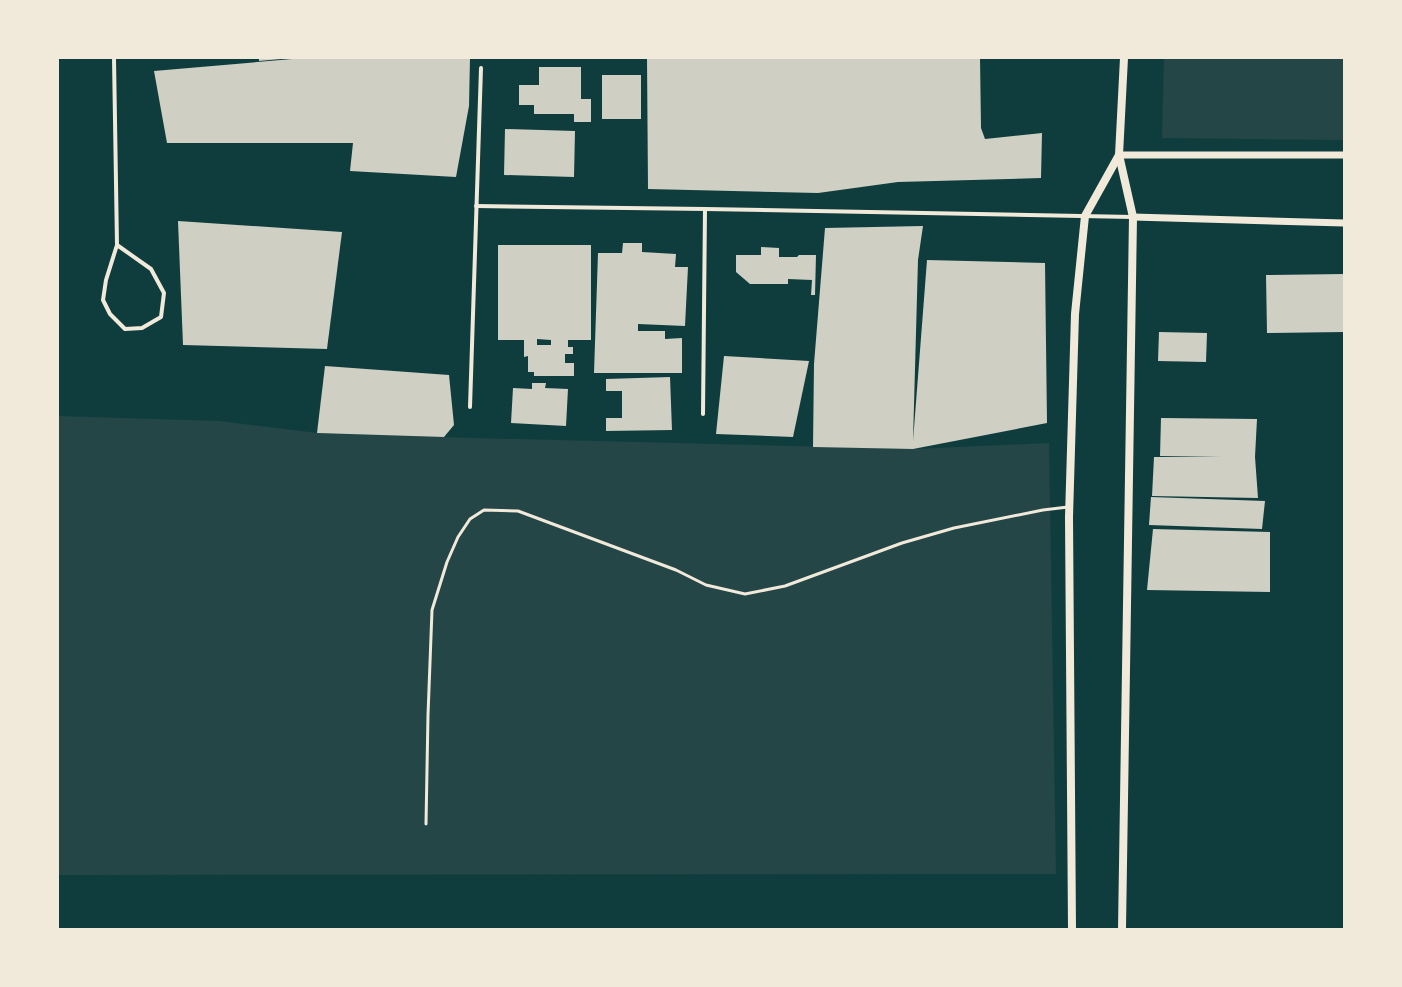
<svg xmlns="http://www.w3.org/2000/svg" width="1402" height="987" font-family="Merriweather,serif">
<rect width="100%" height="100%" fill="#0f3d3e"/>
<g fill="#244646">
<polygon points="1164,58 1344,58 1344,140 1162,138"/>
<polygon points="58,416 220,421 317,433 474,438 913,449 1049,443 1056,874 58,875"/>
</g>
<g fill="#cfcfc3" fill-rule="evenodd">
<polygon points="259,58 281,58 281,59 259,61"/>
<polygon points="304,58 470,58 469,106 456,177 350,171 353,143 167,143 154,71"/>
<polygon points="647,58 980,58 981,128 985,139 1042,133 1041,178 898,182 818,193 648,189"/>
<polygon points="539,67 581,67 581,99 591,99 591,122 574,122 574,114 534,114 534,105 519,105 519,85 539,85"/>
<rect x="602" y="75" width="39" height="44"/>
<polygon points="505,129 575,131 574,177 504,175"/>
<polygon points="178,221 342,232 327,349 183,345"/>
<polygon points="923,226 918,260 913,441 927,260 1045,263 1047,423 913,449 813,447 814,364 825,228"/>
<polygon points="623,243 642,243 642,252 676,254 675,267 688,267 685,326 638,324 638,331 665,331 665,339 682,338 682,373 594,373 598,253 622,253"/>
<path d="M498 245H591V340H568V347H573V354H565V363H574V376H534V372H528V356L524 357V340H498ZM537 339 551 340V345H537Z"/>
<polygon points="761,247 779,248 779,257 797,257 799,255 816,255 815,295 811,295 812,280 788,279 788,284 750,284 736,272 736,255 761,255"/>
<polygon points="1344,274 1344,332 1267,333 1266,275"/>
<polygon points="1159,332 1207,333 1206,362 1158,361"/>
<polygon points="724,356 809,361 793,437 716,434"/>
<polygon points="325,366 449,375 454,425 444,437 317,433"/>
<polygon points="670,377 672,430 606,431 606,418 622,418 622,391 606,391 606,379"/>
<polygon points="532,383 546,383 545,388 568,389 566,426 511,423 513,388 532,389"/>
<polygon points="1161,418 1257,419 1255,457 1258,498 1152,496 1154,457 1221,457 1160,456"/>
<polygon points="1151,497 1265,501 1262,529 1149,525"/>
<polygon points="1153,529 1270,532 1270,592 1147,590"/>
</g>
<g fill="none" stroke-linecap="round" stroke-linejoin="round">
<polyline stroke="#f1e9da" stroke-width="3" points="426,824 428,715 432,610 447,562 458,537 470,519 484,510 518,511 676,570 706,585 745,594 785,586 902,543 954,528 1043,510 1068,507"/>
<g stroke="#f1e9da" stroke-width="4">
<polyline points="114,58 117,245 106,280 103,300 110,314 125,329 142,328 161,317 164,293 151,269 117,245"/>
<polyline points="476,206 705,209 1133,217"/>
<polyline points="470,407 481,68"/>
<polyline points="703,414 705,209"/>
</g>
<g stroke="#f1e9da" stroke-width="7">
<polyline points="1119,155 1344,155"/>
<polyline points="1133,217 1344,223"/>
</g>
<g stroke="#f1e9da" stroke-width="8">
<polyline points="1072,929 1069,517 1075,314 1085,216 1119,155"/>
<polyline points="1122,929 1133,217 1119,155 1124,58"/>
</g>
</g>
<rect width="1402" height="987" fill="none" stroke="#f1e9da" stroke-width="118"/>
</svg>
